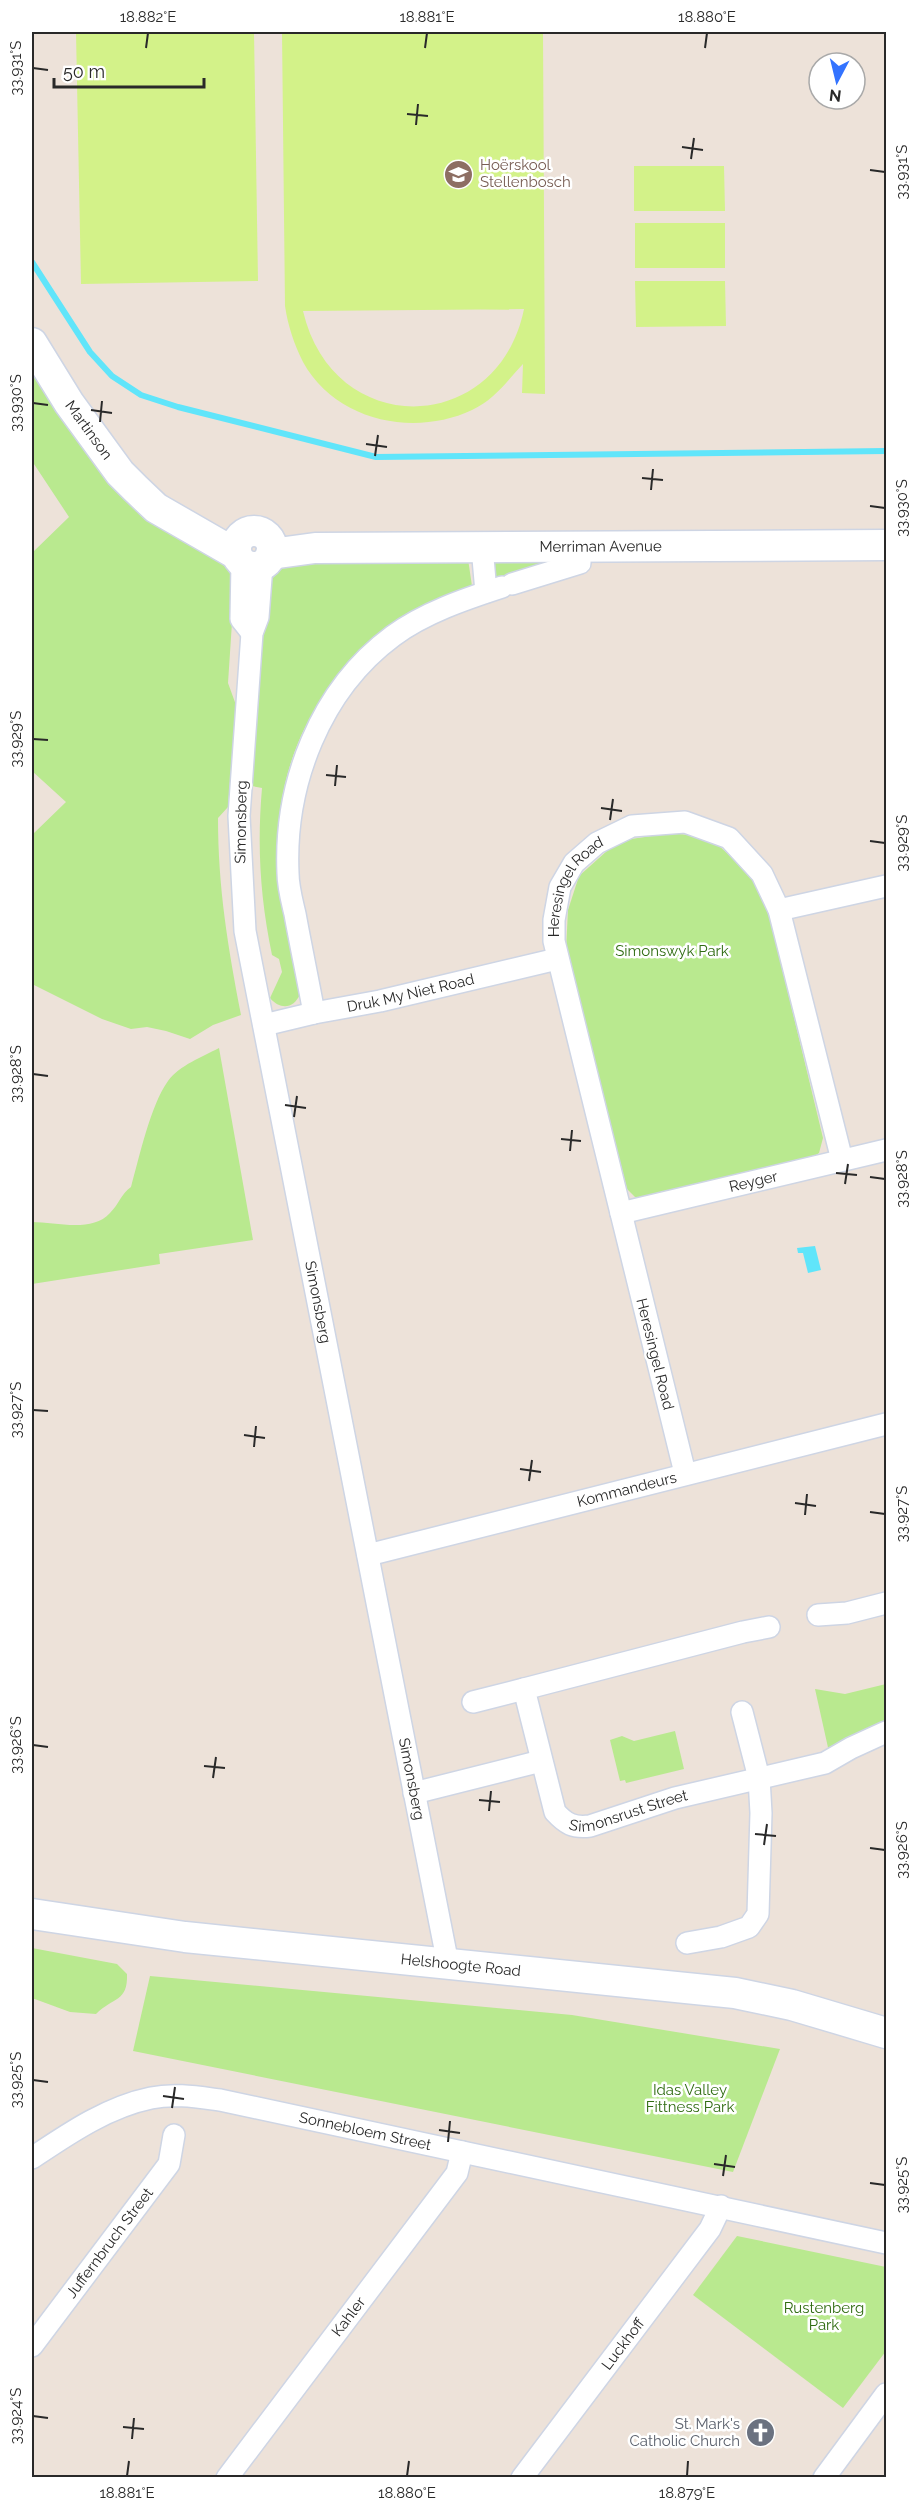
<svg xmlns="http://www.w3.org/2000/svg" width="918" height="2509" font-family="Raleway,sans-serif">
<rect width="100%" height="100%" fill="#ede2d9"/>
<g fill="#b9e98f">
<path d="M32 371 107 482 126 501 153 521 204 549 233 569 235 577 228 683 236 705 228 807 218 818C218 888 228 947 241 1015L213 1025 190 1039 166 1031 147 1027 131 1029 102 1019 32 984V835L66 802 32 771V553L69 517 32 461Z"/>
<polygon points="490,558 555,561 492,581"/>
<path d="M468 559 472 586 328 690C285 747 270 825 280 895 285 928 298 961 300 994 294 1009 280 1010 270 998L282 972 279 959 272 955C260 897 257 846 262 788L252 786 266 587C269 575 273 567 286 562Z"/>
<polygon points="671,833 696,836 717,844 749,873 769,914 823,1138 819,1153 809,1160 647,1198 635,1197 627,1189 566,950 568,910 579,876 618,841"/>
<path d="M219 1048 253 1240 159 1254 160 1264 32 1284V1222C56 1222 92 1233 110 1213 119 1204 121 1194 131 1187 139 1158 151 1104 168 1081 180 1065 202 1057 219 1048Z"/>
<polygon points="886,1684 886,1724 829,1752 815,1689 845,1694"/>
<polygon points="675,1731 684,1769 626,1783 625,1780 620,1781 610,1740 622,1736 634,1741"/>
<path d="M32 1948 117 1964 127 1974C128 2002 113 1997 96 2014L70 2012 32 1998Z"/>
<polygon points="150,1976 572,2015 780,2049 733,2172 133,2051"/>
<polygon points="737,2236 886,2267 886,2351 843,2408 693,2295"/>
</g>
<g fill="#d3f289" fill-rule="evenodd">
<polygon points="76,32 254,32 258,281 81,284"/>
<path d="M282 32H543L545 394 522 393 523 364C507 381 494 400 472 410 415 437 336 422 303 362 294 344 288 326 285 306ZM524 309C498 437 333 440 303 311Z"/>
<polygon points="634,166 724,166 725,211 634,211"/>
<rect x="635" y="223" width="90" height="45"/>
<polygon points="725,281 726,326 636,327 635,281"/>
</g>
<polygon fill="#60e5fa" points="815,1246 821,1270 808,1273 803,1253 798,1253 797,1248"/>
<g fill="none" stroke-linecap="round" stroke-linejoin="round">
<polyline stroke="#60e5fa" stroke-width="6" points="32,262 90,352 112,376 141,395 178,407 376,457 886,451"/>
<defs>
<g id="street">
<polyline points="482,547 486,592"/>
<polyline points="242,563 241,619 252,633"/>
<path id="s1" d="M262 565 258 617 252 633 239 816 245 931 448 1964"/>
<polyline points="512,584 580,563 580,546"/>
<polyline points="779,910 886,886"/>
<path d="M314 1013C308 980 301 947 295 914 292 901 288 887 288 873 284 784 320 690 393 636 424 613 465 599 502 587"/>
<path id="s2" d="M264 1025 314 1013 380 1001 557 959"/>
<path id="s3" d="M621 1213 886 1150"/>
<path id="s4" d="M685 1473 554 941V920L560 887 574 863 597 843 632 826 685 822 729 838 762 874 779 910 842 1160"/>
<path id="s5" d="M368 1555 886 1424"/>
<polyline points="818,1615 847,1613 886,1603"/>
<path id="s6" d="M769 1627 743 1632 524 1689 555 1812C566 1824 573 1828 590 1826L675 1798 825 1763 851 1748 886 1732"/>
<polyline points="473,1702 524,1689"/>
<polyline points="414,1793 541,1761"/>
<polyline points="687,1943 721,1937 749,1927 758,1914 761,1813 759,1778 742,1712"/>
<path id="s7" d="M32 2158C68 2134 107 2107 151 2098 174 2093 197 2097 220 2100L886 2243"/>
<path id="s8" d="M32 2346 169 2164 174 2135"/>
<path id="s9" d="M227 2478 457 2173 462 2152"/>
<path id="s10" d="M522 2478 710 2229 721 2206"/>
<polyline points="824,2478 886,2394"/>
</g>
<g id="secondary">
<path id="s11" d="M32 343 69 403 120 473 135 488 156 508 236 554"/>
<circle cx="254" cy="549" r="18"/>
<path id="s12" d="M271 554 315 548 886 545"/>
<path id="s13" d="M32 1914 185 1937 735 1993 792 2005 886 2033"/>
</g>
</defs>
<use href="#street" stroke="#ced5e4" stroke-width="24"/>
<use href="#secondary" stroke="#ced5e4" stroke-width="33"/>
<use href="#street" stroke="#fff" stroke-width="21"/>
<use href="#secondary" stroke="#fff" stroke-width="30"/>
</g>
<path fill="none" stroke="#292929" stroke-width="2" d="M146 48 148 33M425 48 427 33M705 48 707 33M33 68 48 70M407 114 428 116M416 125 418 104M682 147 703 150M691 159 694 138M870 170 885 172M33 403 48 405M91 410 112 413M100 422 102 401M366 444 387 447M375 456 378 435M642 478 663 480M651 490 653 469M870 506 885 508M33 739 48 740M326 775 346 777M335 786 337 765M601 808 622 811M610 820 613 799M870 841 885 843M33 1074 48 1076M285 1105 306 1108M294 1117 297 1096M561 1139 581 1141M570 1151 572 1130M836 1173 857 1175M870 1177 885 1179M845 1184 848 1164M33 1410 48 1411M244 1435 265 1438M254 1447 256 1426M520 1469 541 1472M529 1481 532 1460M795 1503 816 1506M870 1512 885 1514M805 1515 807 1494M33 1745 48 1747M204 1766 225 1768M213 1778 216 1757M479 1800 500 1802M489 1811 491 1791M755 1834 776 1836M764 1845 767 1824M870 1848 885 1850M33 2080 48 2082M163 2096 184 2099M172 2108 175 2087M439 2130 460 2133M448 2142 450 2121M714 2164 735 2167M723 2176 726 2155M870 2183 885 2185M33 2416 48 2418M123 2427 144 2429M132 2439 134 2418M127 2476 129 2461M407 2476 409 2461M687 2476 688 2461"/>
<defs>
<symbol id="school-disc" viewBox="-11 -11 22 22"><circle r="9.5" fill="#8d6e63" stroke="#fff"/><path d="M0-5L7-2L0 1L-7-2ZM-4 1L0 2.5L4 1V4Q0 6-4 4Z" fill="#fff"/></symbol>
<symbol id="church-disc" viewBox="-11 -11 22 22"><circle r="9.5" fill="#6b7280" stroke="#fff"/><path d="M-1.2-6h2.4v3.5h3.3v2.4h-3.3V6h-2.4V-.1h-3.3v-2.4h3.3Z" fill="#fff"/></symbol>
</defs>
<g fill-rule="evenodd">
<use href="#school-disc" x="442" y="158" width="33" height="33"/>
<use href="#church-disc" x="744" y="2416" width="33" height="33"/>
</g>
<g text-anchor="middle" stroke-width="5" stroke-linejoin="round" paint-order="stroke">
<g font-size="15" fill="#785e54" stroke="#fff" text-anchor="start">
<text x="480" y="170">Hoërskool<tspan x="480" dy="17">Stellenbosch</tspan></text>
</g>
<g font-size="15" fill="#292929" stroke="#fff">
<text dy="5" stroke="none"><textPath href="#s11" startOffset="104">Martinson</textPath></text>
<text dy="5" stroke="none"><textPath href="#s12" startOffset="330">Merriman Avenue</textPath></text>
<text transform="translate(241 822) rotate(-89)" y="5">Simonsberg</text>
<text dy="5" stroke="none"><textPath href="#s4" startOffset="609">Heresingel Road</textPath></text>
<text dy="5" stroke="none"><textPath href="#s2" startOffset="150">Druk My Niet Road</textPath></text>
<text dy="5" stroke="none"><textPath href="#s3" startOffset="136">Reyger</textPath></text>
<text dy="5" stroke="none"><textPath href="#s1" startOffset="746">Simonsberg</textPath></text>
<text transform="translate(655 1354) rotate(76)" y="5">Heresingel Road</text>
<text dy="5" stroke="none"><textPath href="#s5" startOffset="267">Kommandeurs</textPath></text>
<text dy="5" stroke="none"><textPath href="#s1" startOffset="1232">Simonsberg</textPath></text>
<text dy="5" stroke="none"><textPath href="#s6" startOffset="460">Simonsrust Street</textPath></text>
<text dy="5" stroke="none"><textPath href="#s13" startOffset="432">Helshoogte Road</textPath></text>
<text dy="5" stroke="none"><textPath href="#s7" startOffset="352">Sonnebloem Street</textPath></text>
<text dy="5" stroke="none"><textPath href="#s8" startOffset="129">Juffernbruch Street</textPath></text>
<text dy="5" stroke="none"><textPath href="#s9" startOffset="202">Kahler</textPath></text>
<text dy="5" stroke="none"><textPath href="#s10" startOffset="168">Luckhoff</textPath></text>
</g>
<g font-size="15" fill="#306c12" stroke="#fff">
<text x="672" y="956">Simonswyk Park</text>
<text x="690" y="2095">Idas Valley<tspan x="690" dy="17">Fittness Park</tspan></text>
<text x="824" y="2313">Rustenberg<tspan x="824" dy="17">Park</tspan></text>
</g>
<g font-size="15" fill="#5b616d" stroke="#fff" text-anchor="end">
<text x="740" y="2429">St. Mark's<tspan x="740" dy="17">Catholic Church</tspan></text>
</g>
</g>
<rect width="918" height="2509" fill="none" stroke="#ffffff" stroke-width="66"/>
<g transform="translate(837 81) rotate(187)"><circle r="28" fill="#ffffff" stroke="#a9a9a9" stroke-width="1.5"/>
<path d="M0-4.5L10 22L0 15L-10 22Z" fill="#3373ff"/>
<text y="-9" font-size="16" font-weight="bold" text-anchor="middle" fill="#292929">N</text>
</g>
<path d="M54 78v9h150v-9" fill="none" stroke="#292929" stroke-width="3"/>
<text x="63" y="78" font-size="18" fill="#292929" stroke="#ffffff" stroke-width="4.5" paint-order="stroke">50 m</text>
<rect x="33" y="33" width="852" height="2443" fill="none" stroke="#292929" stroke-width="2"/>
<g font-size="15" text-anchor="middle" fill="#292929">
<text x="148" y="22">18.882°E</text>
<text x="427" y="22">18.881°E</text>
<text x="707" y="22">18.880°E</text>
<text transform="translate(16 68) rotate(-90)" y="5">33.931°S</text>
<text transform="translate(902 172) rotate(-90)" y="5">33.931°S</text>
<text transform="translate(16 403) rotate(-90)" y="5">33.930°S</text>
<text transform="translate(902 508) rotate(-90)" y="5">33.930°S</text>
<text transform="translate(16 739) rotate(-90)" y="5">33.929°S</text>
<text transform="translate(902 843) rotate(-90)" y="5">33.929°S</text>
<text transform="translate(16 1074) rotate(-90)" y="5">33.928°S</text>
<text transform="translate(902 1179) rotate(-90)" y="5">33.928°S</text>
<text transform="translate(16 1410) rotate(-90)" y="5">33.927°S</text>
<text transform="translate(902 1514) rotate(-90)" y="5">33.927°S</text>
<text transform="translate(16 1745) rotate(-90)" y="5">33.926°S</text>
<text transform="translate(902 1850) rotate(-90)" y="5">33.926°S</text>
<text transform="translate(16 2080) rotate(-90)" y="5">33.925°S</text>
<text transform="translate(902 2185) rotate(-90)" y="5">33.925°S</text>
<text transform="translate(16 2416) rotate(-90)" y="5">33.924°S</text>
<text x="127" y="2498">18.881°E</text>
<text x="407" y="2498">18.880°E</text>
<text x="687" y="2498">18.879°E</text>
</g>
</svg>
